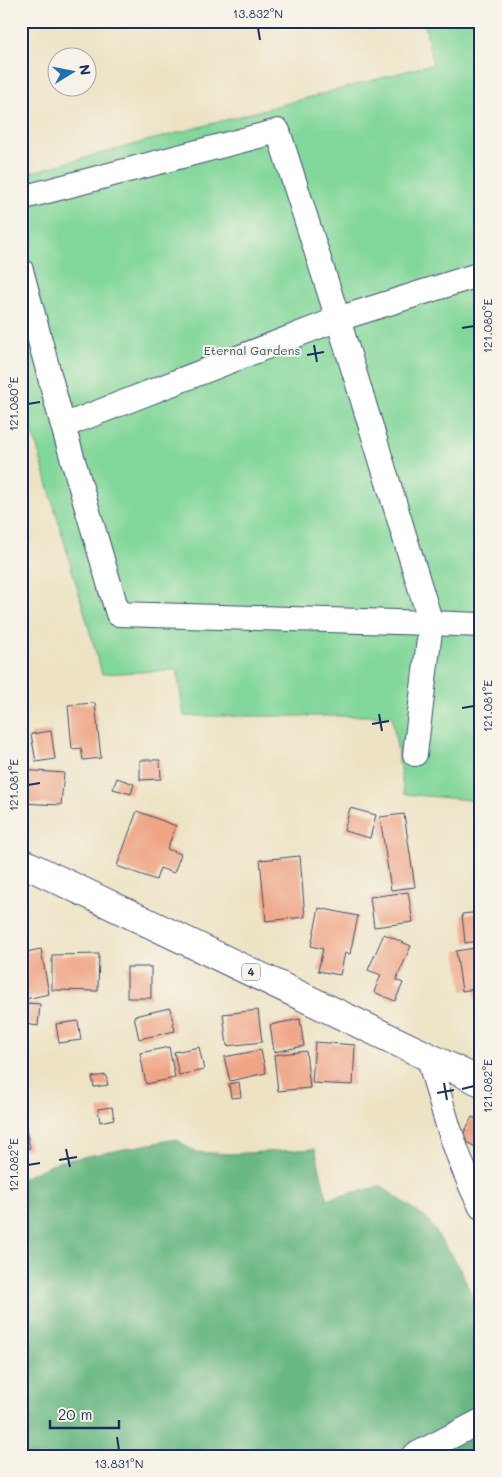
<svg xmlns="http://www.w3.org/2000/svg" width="502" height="1477" font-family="Mali,sans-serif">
<rect width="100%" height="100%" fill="#f7f3e8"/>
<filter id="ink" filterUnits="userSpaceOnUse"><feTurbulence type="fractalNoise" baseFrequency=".02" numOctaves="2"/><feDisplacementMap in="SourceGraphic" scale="10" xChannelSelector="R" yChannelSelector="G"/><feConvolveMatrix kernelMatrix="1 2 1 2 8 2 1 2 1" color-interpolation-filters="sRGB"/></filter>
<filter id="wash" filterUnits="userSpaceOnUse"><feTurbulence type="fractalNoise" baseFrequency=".0096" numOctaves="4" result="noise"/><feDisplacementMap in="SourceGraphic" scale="20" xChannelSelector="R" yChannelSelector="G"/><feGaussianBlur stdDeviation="1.12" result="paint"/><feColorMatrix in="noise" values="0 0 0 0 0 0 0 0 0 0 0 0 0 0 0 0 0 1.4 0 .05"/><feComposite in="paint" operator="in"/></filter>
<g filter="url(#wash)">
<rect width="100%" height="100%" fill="#ede3c4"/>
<polygon fill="#82d79a" stroke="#4e837c" points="424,21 481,21 481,801 404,794 392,716 184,716 177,670 102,674 21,391 21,175 433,64"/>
<polygon fill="#69b882" stroke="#427470" points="176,1139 195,1152 229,1154 315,1149 327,1199 381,1186 427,1219 460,1268 481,1318 481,1456 21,1456 21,1179 57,1162"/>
<g id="blocks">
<g fill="#efa484">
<polygon points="23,519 28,540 21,541 21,520"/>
<polygon points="95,703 101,758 83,760 81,748 72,749 68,705"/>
<polygon points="51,731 55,759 36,762 31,734"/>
<polygon points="140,760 160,760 161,779 140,780"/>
<polygon points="21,770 64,773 61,805 21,803"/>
<polygon points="117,778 134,784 131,794 113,789"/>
<polygon points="350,808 376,815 370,838 344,831"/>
<polygon points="137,811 176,826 167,849 181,854 174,873 160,868 156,880 117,866"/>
<polygon points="404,814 415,887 391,890 380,817"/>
<polygon points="300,856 305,917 266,921 260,860"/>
<polygon points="408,892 413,922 374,927 370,897"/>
<polygon points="319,908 358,916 350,954 345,953 340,975 318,971 323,949 311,946"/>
<polygon points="481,912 481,941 465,943 462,914"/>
<polygon points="384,934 411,946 396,980 403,983 395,1001 374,992 381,975 368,970"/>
<polygon points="481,947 481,1007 477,1008 474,989 462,991 456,951"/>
<polygon points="41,949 49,994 21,1000 21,953"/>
<polygon points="99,954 98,991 52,990 52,955"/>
<rect x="127" y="967" width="24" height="31"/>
<polygon points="27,1003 40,1004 38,1026 25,1024"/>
<polygon points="170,1008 175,1031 139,1039 134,1016"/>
<polygon points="258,1010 262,1042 227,1046 223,1014"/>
<polygon points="300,1019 304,1046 274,1052 270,1025"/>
<polygon points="78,1021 81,1040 59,1043 56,1024"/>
<polygon points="315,1042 355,1045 353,1085 312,1083"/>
<polygon points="169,1047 175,1078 146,1084 140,1053"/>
<polygon points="199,1047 204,1070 179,1075 174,1052"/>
<polygon points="261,1050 266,1073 230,1081 224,1057"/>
<polygon points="306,1051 310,1088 278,1091 274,1055"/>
<rect x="21" y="1064" width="2" height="17"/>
<polygon points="106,1075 108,1085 94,1087 92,1077"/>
<polygon points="239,1082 241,1097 231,1098 229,1084"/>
<polygon points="112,1107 114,1119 100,1122 98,1109"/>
<polygon points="21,1109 30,1148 21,1150"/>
<polygon points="472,1117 481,1121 481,1150 461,1139"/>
</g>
</g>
</g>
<g filter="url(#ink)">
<use href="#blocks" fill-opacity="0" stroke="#3a4a6d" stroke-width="1"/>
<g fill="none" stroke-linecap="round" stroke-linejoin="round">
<defs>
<g id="minor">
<polyline points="21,198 278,131 338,319 63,426"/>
<polyline points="21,270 63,426 118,614 431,623 415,754"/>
<polyline points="481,274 338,319 431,623 481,625"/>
<path d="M429 1058C443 1111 456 1158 481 1207"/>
<polyline points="413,1456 481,1421"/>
</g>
<polyline id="highway" points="21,862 481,1082"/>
</defs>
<use href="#minor" stroke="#3a4a6d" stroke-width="26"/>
<use href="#highway" stroke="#3a4a6d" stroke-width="30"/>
<use href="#minor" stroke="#fff" stroke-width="24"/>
<use href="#highway" stroke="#fff" stroke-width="28"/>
</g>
</g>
<path fill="none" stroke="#1b2f5e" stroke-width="2" d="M258 28 260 40M462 328 474 326M314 345 317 362M307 355 324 352M28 404 40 402M462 708 474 706M379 714 382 731M372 724 389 721M28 785 40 783M444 1083 447 1100M462 1089 474 1086M437 1093 454 1090M66 1149 70 1167M59 1160 77 1157M28 1165 40 1163M117 1437 119 1450"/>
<g text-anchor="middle" stroke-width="4" stroke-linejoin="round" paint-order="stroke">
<rect fill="#f7f3e8" stroke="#5d6a87" stroke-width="1" x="242" y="963.5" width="18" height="17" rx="4"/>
<g font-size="11" font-weight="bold" fill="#1b2f5e">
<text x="251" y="976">4</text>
</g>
<g font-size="12" fill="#35596d" stroke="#f7f3e8">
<text x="252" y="355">Eternal Gardens</text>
</g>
</g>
<rect width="502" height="1477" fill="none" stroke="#f7f3e8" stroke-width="55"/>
<g transform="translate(72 72) rotate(80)"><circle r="24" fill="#f7f3e8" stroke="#9fa5b1"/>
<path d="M0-4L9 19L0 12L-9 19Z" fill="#1f6fb2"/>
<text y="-8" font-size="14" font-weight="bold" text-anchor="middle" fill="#1b2f5e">N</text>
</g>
<path d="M50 1420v8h69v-8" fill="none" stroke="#1b2f5e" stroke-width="2.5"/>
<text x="58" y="1420" font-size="15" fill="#1b2f5e" stroke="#f7f3e8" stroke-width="4" paint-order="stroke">20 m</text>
<rect x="28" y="28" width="446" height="1422" fill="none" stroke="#1b2f5e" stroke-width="2"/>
<g font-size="12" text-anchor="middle" fill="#1b2f5e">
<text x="258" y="18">13.832°N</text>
<text transform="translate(488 326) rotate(-90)" y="4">121.080°E</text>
<text transform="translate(14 404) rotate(-90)" y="4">121.080°E</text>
<text transform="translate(488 706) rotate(-90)" y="4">121.081°E</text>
<text transform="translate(14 785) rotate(-90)" y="4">121.081°E</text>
<text transform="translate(488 1086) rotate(-90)" y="4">121.082°E</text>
<text transform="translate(14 1165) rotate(-90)" y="4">121.082°E</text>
<text x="119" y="1468">13.831°N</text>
</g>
</svg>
